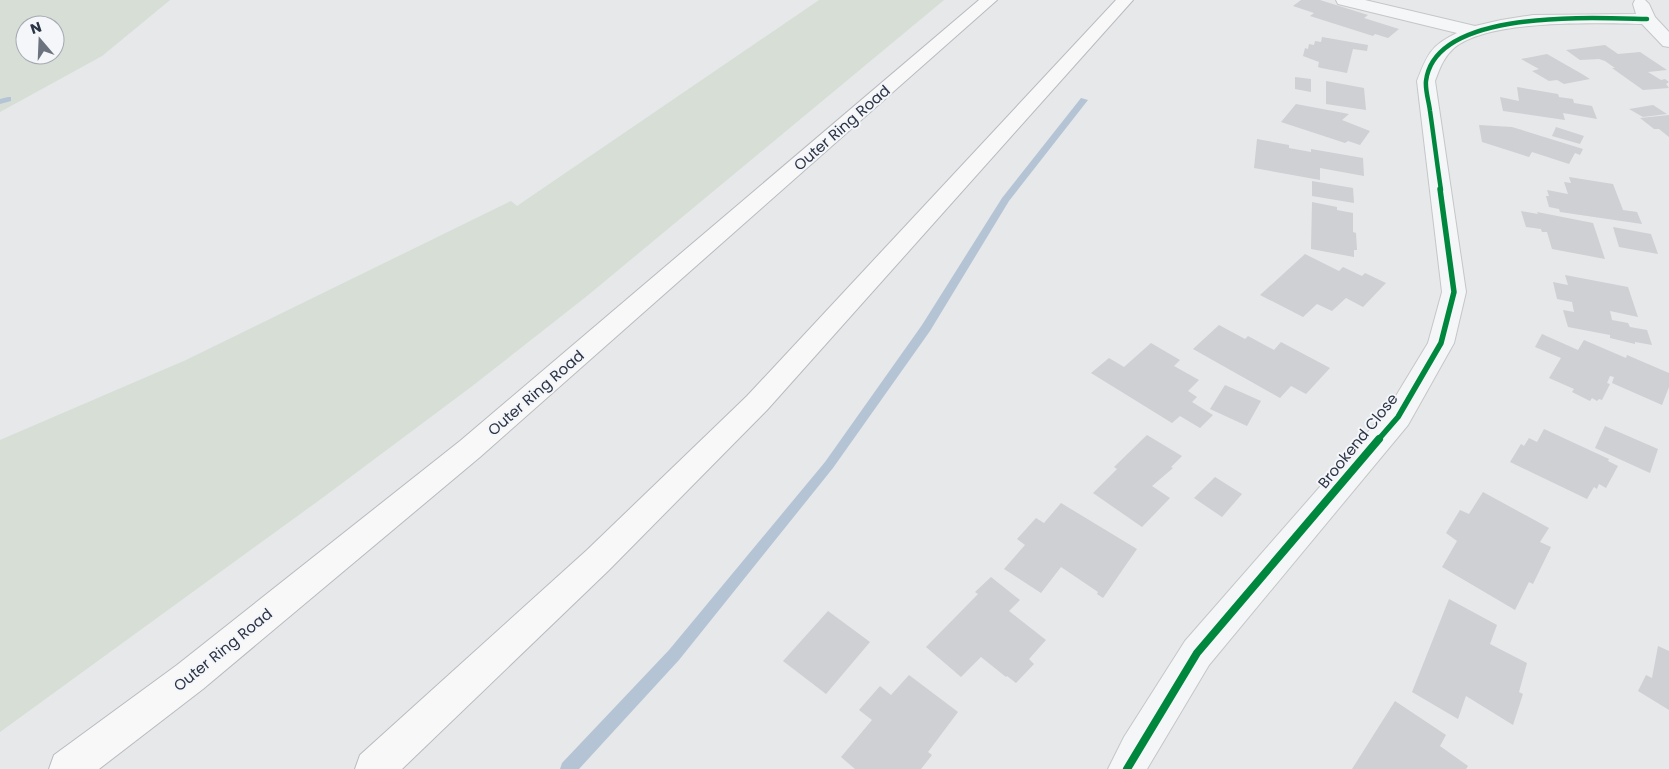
<svg xmlns="http://www.w3.org/2000/svg" width="1669" height="769" font-family="Poppins,sans-serif">
<rect width="100%" height="100%" fill="#e6e8ea"/>
<g fill="#d6ded6" fill-rule="evenodd">
<path d="M0 0H170L102 56 0 112ZM25 25H55V55H25Z"/>
<polygon points="819,0 944,0 587,296 471,387 325,496 0,732 0,440 186,360 511,201 517,206"/>
</g>
<g fill="none" stroke-linecap="round" stroke-linejoin="round">
<g fill="#b4c4d5" fill-rule="evenodd">
<polygon points="8,97 11,97 11,101 0,104 0,99"/>
<polygon points="1081,98 1088,100 1009,201 930,331 833,468 679,660 579,769 560,769 562,763 669,650 825,462 922,325 1002,198"/>
</g>
</g>
<g fill="#ced0d3">
<polygon points="1301,0 1320,0 1368,15 1364,18 1399,29 1388,38 1375,34 1373,36 1310,16 1314,13 1293,6"/>
<polygon points="1322,37 1368,45 1367,51 1353,49 1347,73 1321,68 1318,67 1319,62 1303,56 1305,48 1308,49 1309,44 1314,45 1315,41 1321,42"/>
<polygon points="1605,45 1618,54 1640,52 1667,70 1648,72 1661,80 1665,79 1669,82 1666,84 1669,88 1643,90 1612,68 1615,68 1605,61 1599,59 1580,60 1566,50"/>
<polygon points="1547,54 1582,74 1590,79 1564,84 1557,80 1549,81 1532,71 1539,69 1521,59"/>
<polygon points="1295,77 1311,79 1311,92 1295,89"/>
<polygon points="1326,81 1364,88 1366,110 1326,104"/>
<polygon points="1517,87 1558,94 1559,97 1573,99 1574,103 1592,106 1597,119 1563,113 1565,120 1503,111 1500,97 1519,101"/>
<polygon points="1296,104 1349,114 1342,120 1370,131 1360,145 1348,141 1345,143 1281,122"/>
<polygon points="1653,105 1667,114 1643,117 1629,109"/>
<polygon points="1669,115 1669,137 1659,129 1654,129 1640,118"/>
<polygon points="1479,125 1512,127 1583,149 1580,155 1575,153 1569,164 1532,152 1529,157 1482,142"/>
<polygon points="1556,127 1584,136 1580,144 1552,136"/>
<polygon points="1257,139 1289,145 1289,148 1311,152 1311,149 1363,158 1364,176 1320,168 1320,180 1254,168"/>
<polygon points="1569,177 1613,184 1623,210 1637,212 1642,224 1560,212 1559,209 1549,207 1546,196 1549,196 1547,190 1568,194 1564,182 1571,183"/>
<polygon points="1312,181 1353,188 1354,203 1312,196"/>
<polygon points="1312,202 1337,207 1337,210 1353,213 1353,232 1356,233 1357,250 1354,250 1354,257 1311,249"/>
<polygon points="1521,211 1538,214 1537,212 1593,223 1605,259 1552,249 1547,232 1542,232 1541,229 1526,227"/>
<polygon points="1613,227 1651,234 1658,254 1619,247"/>
<polygon points="1305,254 1339,271 1343,267 1362,276 1365,273 1386,283 1363,307 1346,298 1332,311 1317,304 1303,317 1260,295"/>
<polygon points="1565,275 1628,287 1638,317 1610,311 1612,320 1628,323 1630,327 1647,330 1652,345 1635,342 1635,344 1610,338 1610,335 1568,327 1563,310 1574,312 1572,302 1557,299 1553,282 1568,285"/>
<polygon points="1219,325 1245,339 1248,336 1274,350 1281,342 1330,368 1306,394 1291,386 1280,398 1193,349"/>
<polygon points="1542,334 1578,350 1584,340 1626,358 1627,355 1669,373 1669,387 1662,405 1612,383 1614,377 1610,376 1607,383 1610,384 1602,400 1599,399 1597,401 1592,398 1590,401 1572,392 1574,389 1549,378 1561,358 1535,347"/>
<polygon points="1151,343 1180,360 1174,366 1199,380 1188,391 1197,397 1192,402 1213,415 1200,428 1180,416 1172,423 1091,373 1109,358 1124,367"/>
<polygon points="1225,385 1261,401 1247,426 1210,409"/>
<polygon points="1605,426 1658,449 1650,473 1595,448"/>
<polygon points="1544,429 1609,459 1608,461 1618,466 1606,488 1599,484 1597,489 1594,487 1587,499 1510,462 1521,444 1524,446 1529,438 1537,442"/>
<polygon points="1147,435 1182,456 1171,467 1173,468 1152,486 1170,498 1142,527 1093,493 1117,469 1114,467"/>
<polygon points="1215,477 1242,494 1222,517 1194,498"/>
<polygon points="1483,492 1549,528 1540,542 1551,547 1533,584 1529,582 1515,610 1442,567 1457,541 1446,533 1460,510 1469,514"/>
<polygon points="1061,503 1137,549 1103,598 1097,594 1098,592 1061,567 1041,593 1004,569 1025,545 1017,539 1036,518 1044,523"/>
<polygon points="991,577 1020,600 1009,611 1046,640 1029,659 1034,664 1016,683 1007,676 1006,677 981,657 961,677 926,647 978,594 975,592"/>
<polygon points="1449,599 1497,625 1490,644 1527,663 1519,692 1523,694 1513,725 1466,696 1458,719 1412,692"/>
<polygon points="828,611 870,642 826,694 783,661"/>
<polygon points="1658,646 1669,651 1669,710 1638,691 1646,675 1652,678"/>
<polygon points="909,675 958,712 928,752 932,755 921,769 855,769 841,757 872,720 859,710 880,686 891,695"/>
<polygon points="1395,701 1446,735 1440,746 1468,766 1466,769 1352,769"/>
</g>
<g fill="none" stroke-linecap="round" stroke-linejoin="round">
<defs>
<path id="street" d="M1336 0H1365L1475 26 1501 20 1533 15 1636 14 1633 4 1635 0H1645L1649 4 1655 17 1669 32V47L1663 46 1642 24C1597 23 1489 19 1454 48 1443 58 1440 68 1435 81L1466 292 1454 343 1408 425 1209 665 1147 769H1108L1124 737 1185 641 1388 409 1428 343 1442 292 1417 81C1427 55 1431 45 1457 33L1338 4Z"/>
<g id="highway">
<polygon points="979,0 997,0 480,457 203,689 99,769 49,769 54,755 177,665 460,441"/>
<polygon points="1116,0 1133,0 767,410 609,570 402,769 355,769 360,755 587,550 747,396"/>
</g>
</defs>
<use href="#street" stroke="#c4c6c8" stroke-width="2"/>
<use href="#highway" stroke="#b8bbbf" stroke-width="2"/>
<use href="#street" fill="#f5f6f7" fill-rule="evenodd"/>
<use href="#highway" fill="#f8f8f8" fill-rule="evenodd"/>
<defs>
<path id="cycleway-far2" d="M1441 190C1437 164 1434 138 1430 111 1429 102 1425 90 1426 81 1435 8 1594 18 1647 19"/>
<polyline id="cycleway-far1" points="1378,440 1398,417 1441,343 1454,292 1440,189"/>
<polyline id="cycleway" points="1127,769 1197,653 1379,439"/>
</defs>
<use href="#cycleway-far2" stroke="#f4f6f9" stroke-width="6"/>
<use href="#cycleway-far1" stroke="#f4f6f9" stroke-width="9"/>
<use href="#cycleway" stroke="#f4f6f9" stroke-width="11"/>
<use href="#cycleway-far2" stroke="#00873e" stroke-width="4.5"/>
<use href="#cycleway-far1" stroke="#00873e" stroke-width="5.5"/>
<use href="#cycleway" stroke="#00873e" stroke-width="8"/>
</g>
<g text-anchor="middle" stroke-width="4" stroke-linejoin="round" paint-order="stroke">
<g font-size="15" fill="#2b3445" stroke="#f4f6f9">
<text transform="translate(842 128) rotate(-41)" y="5">Outer Ring Road</text>
<text transform="translate(536 393) rotate(-41)" y="5">Outer Ring Road</text>
<text transform="translate(1358 441) rotate(-51)" y="5">Brookend Close</text>
<text transform="translate(223 650) rotate(-39)" y="5">Outer Ring Road</text>
</g>
</g>
<g transform="translate(40 40) rotate(341)"><circle r="24" fill="#f4f6f9" stroke="#a4a8b1"/>
<path d="M0-4L9 19L0 12L-9 19Z" fill="#6c737f"/>
<text y="-8" font-size="14" font-weight="bold" text-anchor="middle" fill="#2b3445">N</text>
</g>
</svg>
